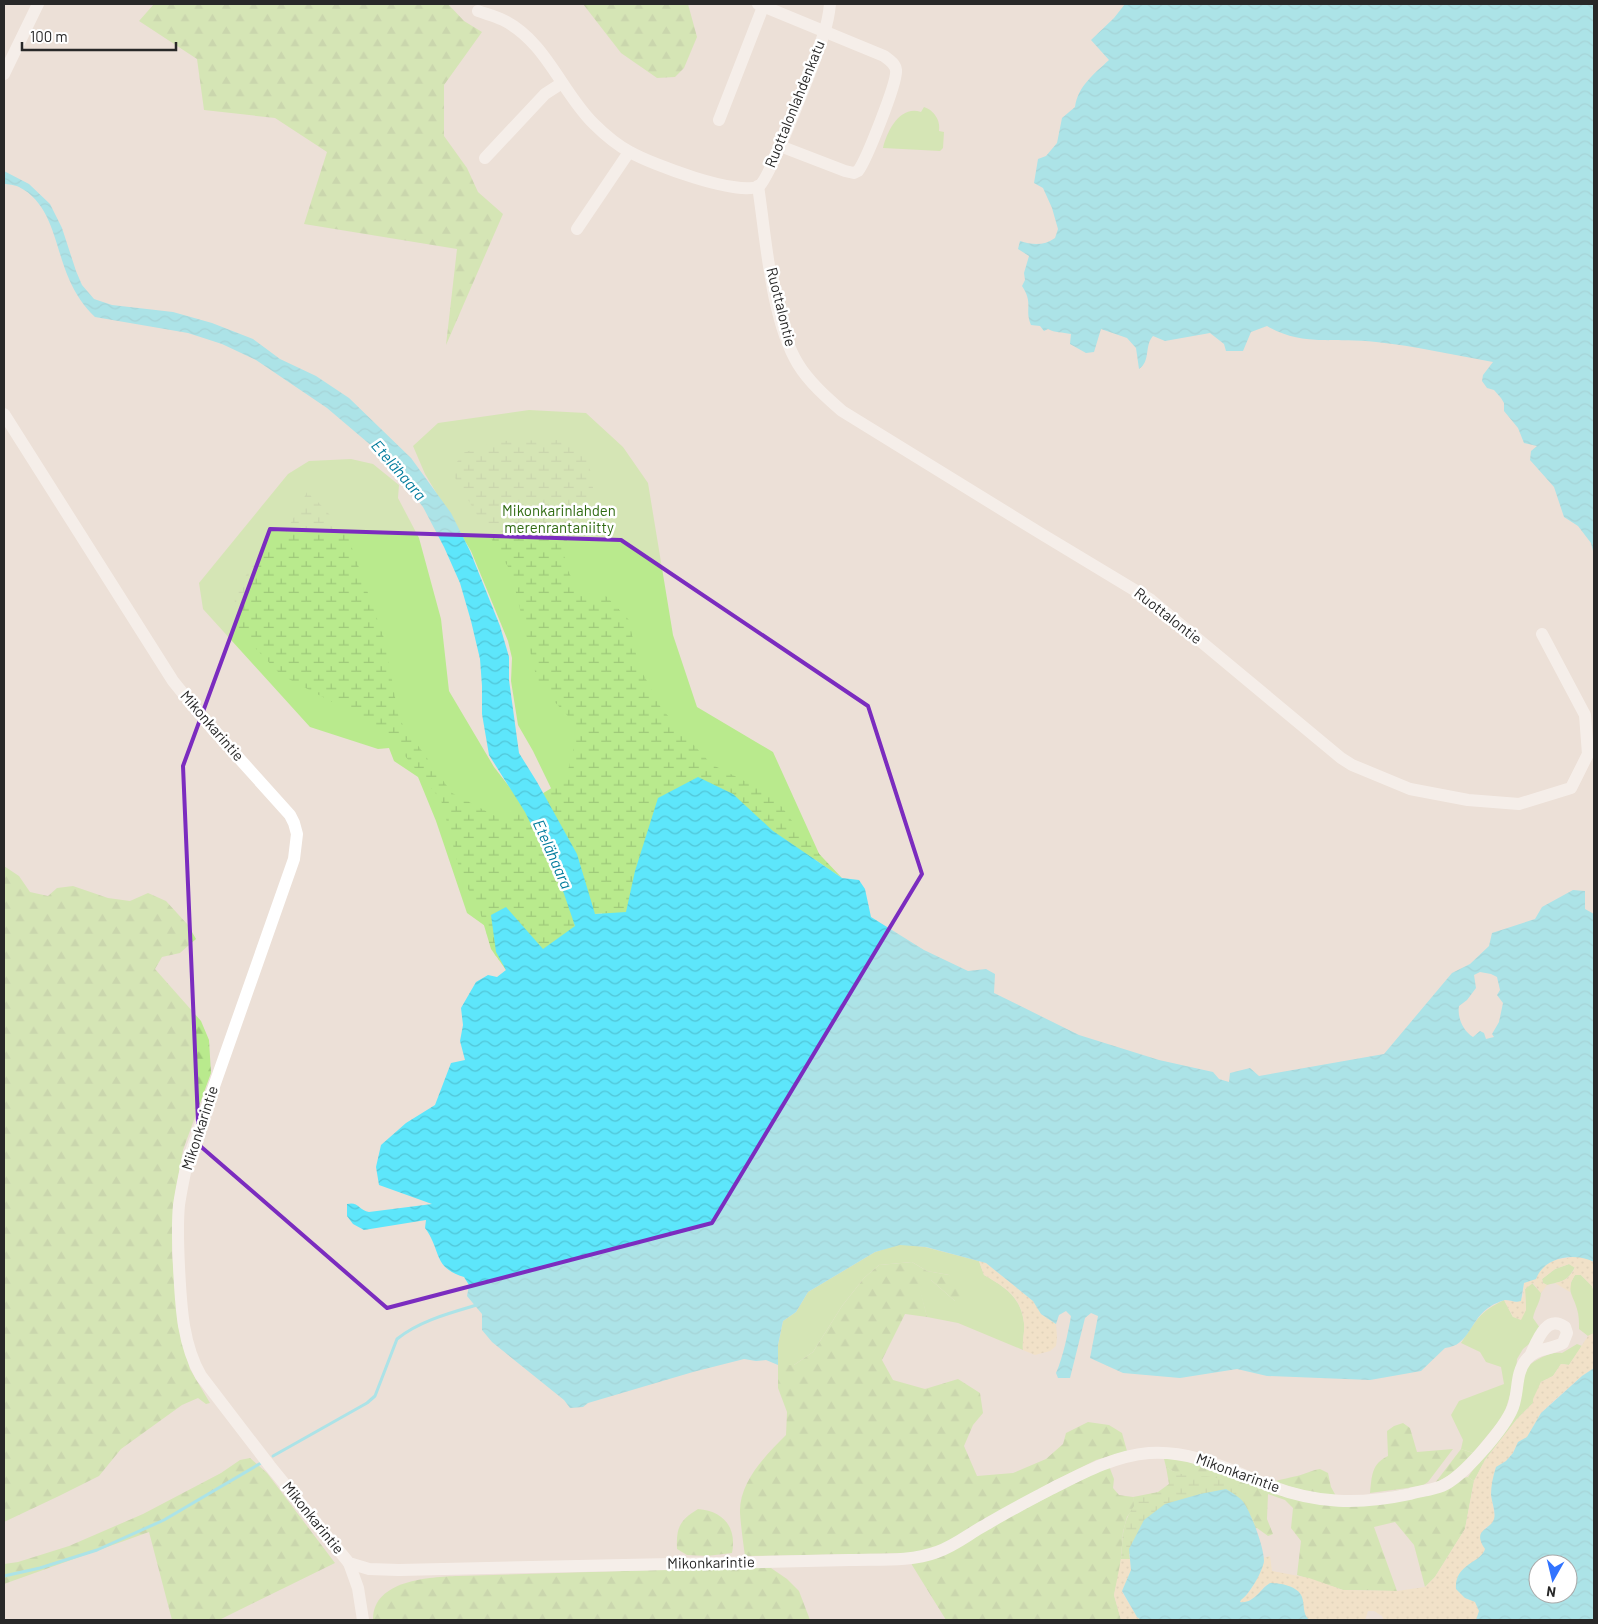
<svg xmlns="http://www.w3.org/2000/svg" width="1598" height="1624" font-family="Barlow,sans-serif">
<defs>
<pattern id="forest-firs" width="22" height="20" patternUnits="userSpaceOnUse" patternTransform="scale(1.25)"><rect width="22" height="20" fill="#b9ea8d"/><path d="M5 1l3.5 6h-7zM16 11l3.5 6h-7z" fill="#9fc97a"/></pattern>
<pattern id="wetland-marsh" width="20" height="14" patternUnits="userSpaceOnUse" patternTransform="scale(1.25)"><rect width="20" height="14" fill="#b9ea8d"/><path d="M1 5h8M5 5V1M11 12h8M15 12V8" fill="none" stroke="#9fc97a"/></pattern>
<pattern id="sand-dots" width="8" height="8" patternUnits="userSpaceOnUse" patternTransform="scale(1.25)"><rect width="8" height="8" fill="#f6e3b5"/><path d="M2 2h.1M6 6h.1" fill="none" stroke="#d3c39c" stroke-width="1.8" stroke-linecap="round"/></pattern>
<pattern id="water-waves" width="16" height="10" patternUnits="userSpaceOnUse" patternTransform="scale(1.25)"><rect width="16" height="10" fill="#5de6fb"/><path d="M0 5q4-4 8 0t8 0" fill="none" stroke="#51c5d7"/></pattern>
</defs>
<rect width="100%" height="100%" fill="#ece0d7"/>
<g fill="#b9ea8d">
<path d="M924 107C934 110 941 121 939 131L944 132 943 148 940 151 883 148C887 131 900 105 921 112Z"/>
<polygon points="529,410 586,413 623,447 648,483 673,635 697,707 773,752 821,858 664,885 607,928 579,846 533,751 518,725 511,681 512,658 508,641 471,551 425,474 413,446 438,423"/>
<polygon points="351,459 373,464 399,485 398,498 419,538 441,619 449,691 494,767 527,810 580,947 521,976 495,955 488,928 467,913 436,821 418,777 394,761 389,748 378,749 310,727 203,609 199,583 288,474 309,461"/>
<path d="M900 1244 925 1247 979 1261 984 1275C1005 1287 1021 1297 1024 1323 1025 1332 1022 1341 1023 1350L958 1323 927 1317 917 1280H931L955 1301 949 1275 927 1271 912 1262 879 1265 864 1278 842 1306 813 1352 794 1365H778V1345L783 1321 796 1312 808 1292 875 1252Z"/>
<path d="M1569 1264 1575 1267C1567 1282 1563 1281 1547 1285L1543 1283 1542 1279 1555 1269Z"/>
<path d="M1575 1275H1581L1592 1286 1594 1292V1333L1588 1336 1579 1329C1579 1322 1579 1315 1577 1309 1573 1294 1565 1290 1575 1275Z"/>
<path d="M1532 1283 1541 1293C1540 1303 1535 1308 1533 1318L1540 1328 1535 1339 1523 1349 1517 1359 1516 1375 1504 1415 1473 1453 1461 1449 1463 1440 1451 1415 1459 1401 1504 1384 1501 1367 1486 1362 1480 1352 1461 1343C1476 1321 1479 1312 1504 1300L1513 1317 1526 1310 1525 1289Z"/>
<path d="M1577 1344 1582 1346 1569 1365 1561 1364 1553 1376 1541 1382 1533 1403 1517 1419 1485 1460 1474 1481 1468 1477 1480 1460 1527 1367C1536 1359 1551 1351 1562 1353Z"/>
</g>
<g fill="url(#forest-firs)">
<polygon points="154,4 448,4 464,21 482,32 444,85 444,136 467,168 478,192 503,214 446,345 457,249 304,224 327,152 275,118 204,110 197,59 139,21"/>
<polygon points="583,4 688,4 697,37 684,68 675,77 657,78 621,53"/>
<polygon points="4,866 19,876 30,892 48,896 57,888 73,886 108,898 130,901 148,893 166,901 188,925 196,939 180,953 162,957 155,969 201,1021 209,1040 211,1073 183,1150 174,1201 172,1252 178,1325 190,1369 210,1403 206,1404 198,1398 182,1405 121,1449 99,1476 59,1496 4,1522"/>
<path d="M912 1262 927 1271 949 1275 965 1297 955 1301 931 1280H918L927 1317 905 1314 882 1360 893 1380 925 1389 958 1379 980 1393 983 1413 973 1425 964 1446 977 1476 1013 1473 1046 1459 1063 1444 1066 1433 1088 1422 1109 1425 1122 1433 1127 1451 1096 1460 1052 1482 933 1550 911 1553 745 1556C743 1542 741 1527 740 1513 739 1482 765 1456 786 1435L787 1412 778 1388V1365H794L813 1352 842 1306 864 1278 879 1265Z"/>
<path d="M1403 1423 1410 1428 1417 1452 1453 1449 1428 1482 1422 1486 1370 1493C1372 1476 1371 1464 1388 1456L1387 1431 1394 1426Z"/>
<polygon points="1461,1449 1473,1453 1455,1472 1435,1483"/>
<polygon points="250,1458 267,1473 335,1563 219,1620 172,1620 149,1532 4,1584 4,1564 18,1562 69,1546 143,1514 221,1473 240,1460"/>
<path d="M1164 1459H1179L1327 1504 1468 1477 1474 1481 1465 1529 1435 1577 1425 1587 1414 1545 1395 1522 1374 1527 1397 1591 1343 1590 1297 1575 1301 1541 1291 1528 1293 1508 1285 1500 1268 1494 1267 1519 1273 1534 1268 1536 1257 1528 1243 1502 1223 1479C1204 1478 1182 1479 1166 1467Z"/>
<polygon points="1109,1466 1114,1479 1113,1488 1119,1495 1133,1497 1135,1506 1127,1517 1123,1532 1120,1570 1114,1595 1121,1620 946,1620 912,1565 911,1561 985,1529"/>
<path d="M1320 1469 1328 1473 1331 1487 1336 1496H1324L1273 1482C1281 1479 1289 1478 1297 1476 1305 1474 1312 1470 1320 1469Z"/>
<path d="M698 1509C724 1511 737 1528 732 1553L707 1556 687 1555 677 1549C676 1527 680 1520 698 1509Z"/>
<path d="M756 1567 771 1568 787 1579 799 1591 810 1620H373C372 1580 430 1577 458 1576Z"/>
</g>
<g fill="url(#wetland-marsh)">
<polygon points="567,440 588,457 594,494 563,547 566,566 578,592 606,596 629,620 638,664 661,708 711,764 774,796 805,839 842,878 773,831 733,794 658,798 635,871 626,912 594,914 543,950 506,907 506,970 491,949 478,905 462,879 441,800 396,745 357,715 281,675 239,631 234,596 249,570 286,532 307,492 319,503 347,534 385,641 399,719 452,793 501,819 558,784 567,774 579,728 538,684 511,572 451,471 463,453 497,441"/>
<path d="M1166 1467C1185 1480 1204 1474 1224 1479 1230 1481 1236 1484 1242 1487L1243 1502 1257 1528 1129 1554 1130 1559H1121C1123 1538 1121 1524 1134 1506L1133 1497 1158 1492 1169 1484Z"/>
</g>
<g fill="url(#sand-dots)">
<path d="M1573 1257H1584L1594 1262V1292L1592 1286 1581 1275H1575L1571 1282 1570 1292 1555 1283C1566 1281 1570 1277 1575 1268L1569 1264 1555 1269 1542 1279 1543 1283 1547 1285 1541 1293 1533 1283 1525 1289 1526 1310 1521 1320 1513 1317 1504 1300 1517 1302 1523 1297 1524 1283 1538 1274 1542 1267 1555 1260Z"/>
<path d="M979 1261 986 1263 1033 1301 1041 1314 1056 1324 1057 1338 1056 1346 1050 1351 1035 1355 1023 1350C1022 1341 1025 1332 1024 1323 1021 1296 1005 1287 984 1275Z"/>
<path d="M1594 1333V1368L1582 1376 1550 1404 1541 1413 1527 1438 1518 1442 1513 1453 1506 1461 1496 1467 1491 1495 1495 1518 1492 1524 1485 1528V1549L1465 1598 1475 1601 1479 1611 1476 1620H1384L1382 1616 1374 1611H1368L1365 1620H1309L1266 1585C1259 1593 1251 1604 1240 1602V1600C1253 1593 1258 1574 1264 1562L1263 1558 1270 1556 1272 1571 1309 1578 1343 1590 1397 1591 1425 1587 1435 1577 1465 1529 1474 1481 1485 1460 1517 1419 1533 1403V1399L1541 1382 1553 1376 1561 1364 1569 1365 1588 1336Z"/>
<polygon points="1121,1559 1130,1559 1131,1570 1122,1592 1137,1617 1141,1620 1121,1620 1114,1595"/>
</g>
<g fill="url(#water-waves)" fill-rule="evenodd">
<path d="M1125 4H1594V555L1591 543 1578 526 1564 517 1554 487 1530 460 1531 451 1537 446 1524 443 1518 428 1504 411V403L1501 398 1494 390 1487 388 1482 381 1483 375 1493 362C1454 355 1415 346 1376 342 1337 337 1303 347 1267 326L1251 332 1243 351H1226L1224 344 1210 333 1165 341 1153 336C1144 346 1151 361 1139 369L1136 348 1127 338 1101 329 1094 352 1086 353 1070 344 1071 334C1062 332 1055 333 1048 329L1044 331 1040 326 1031 325C1024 309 1034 304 1022 286L1025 280 1024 273 1029 256 1018 249 1020 241C1032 245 1044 246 1055 238L1058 229 1052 208 1043 188 1034 183 1038 159 1046 156 1057 143 1062 118 1075 107C1078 86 1094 74 1109 60L1091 40 1114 18Z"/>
<path d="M4 171 29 184 50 204 62 228 76 271 82 285 94 299 112 305 173 312 212 323 253 339 280 359 316 376 349 398 411 458 451 513 470 551 500 626 509 657V680L519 753 537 782 577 854 595 914 626 912 635 871 658 798 698 777 733 794 773 831 842 878 859 880 865 889 871 917 924 950 968 971 986 969 995 974 994 993 1079 1035 1159 1060 1213 1072 1219 1079 1229 1082 1230 1073 1250 1068 1259 1076 1384 1054 1452 973 1470 964 1489 946 1492 933 1535 919 1542 907 1573 890 1585 891V909L1594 914V1262C1574 1252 1544 1257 1536 1279L1524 1283 1521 1301C1515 1303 1511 1300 1505 1300 1501 1301 1494 1304 1491 1306 1470 1318 1470 1346 1445 1348L1421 1371 1370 1380 1267 1376 1237 1369 1180 1378 1123 1373 1090 1358 1098 1316 1091 1313 1085 1318 1070 1378H1058L1056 1373C1063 1357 1068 1333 1071 1316L1066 1311 1059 1315 1056 1324 1041 1314 1033 1301 986 1263 926 1247 900 1245 875 1252 808 1292 796 1312 783 1321 778 1345V1365L766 1360 756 1361 744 1359 693 1372 588 1403 583 1407 570 1408 564 1400 492 1342 482 1330V1314L467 1296 469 1285 464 1277C432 1267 442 1251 425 1228L426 1220 364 1230 353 1224 347 1216V1204C358 1201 359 1210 369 1212L432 1204 379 1185 376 1167 381 1145 406 1123 435 1105 451 1063 465 1060 460 1041 463 1025 461 1008 476 982 488 975 497 977 506 970 496 952 491 915 506 907 543 949 575 926 562 888 525 812 489 755 482 714V686L480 659 471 621 460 583 444 547 423 507 407 487 393 466 380 453 327 408 256 360 222 344 188 333 95 317C84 307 75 293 69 279 55 248 53 204 19 187 15 185 8 184 4 184ZM1480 972 1491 974 1497 977 1500 990 1497 995 1503 1003 1499 1022 1492 1034 1494 1037 1486 1039 1484 1033 1480 1031 1473 1037C1463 1031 1457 1017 1459 1006L1467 1000 1476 988 1474 975Z"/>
<path d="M1594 1368V1620H1476L1479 1611 1475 1602 1465 1598 1456 1589C1454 1564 1481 1563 1485 1549 1471 1529 1491 1530 1494 1519 1496 1512 1492 1503 1491 1495 1491 1486 1493 1476 1496 1467L1506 1461 1513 1453 1518 1442 1527 1437 1541 1413 1551 1404 1582 1376ZM1538 1564H1568V1594H1538Z"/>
<path d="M1226 1489C1232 1493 1240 1497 1244 1503 1252 1515 1264 1548 1264 1561 1263 1571 1249 1595 1241 1600L1240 1602C1254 1604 1260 1589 1270 1583 1281 1583 1298 1586 1302 1597 1305 1606 1302 1613 1309 1620H1141L1137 1617 1122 1591 1131 1570 1129 1549 1144 1520 1165 1504 1200 1494Z"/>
</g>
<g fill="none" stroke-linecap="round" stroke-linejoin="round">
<g stroke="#5de6fb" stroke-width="3">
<path d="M273 1456 367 1403 375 1396 397 1339C419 1321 450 1313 477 1305"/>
<polyline points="4,1576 40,1568 97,1550 164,1520 261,1463"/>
</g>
<g stroke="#fff" stroke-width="12">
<path d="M758 4 884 56C889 60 895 63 896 70 898 81 866 161 858 171L854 173 845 171 780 146"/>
<path d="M478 11C486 14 495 16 503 20 546 41 562 93 594 124 605 135 617 145 630 152 651 164 738 197 759 186 770 179 818 53 824 33 827 24 829 14 830 4"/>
<polyline points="4,74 38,4"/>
<polyline points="719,120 763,7"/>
<polyline points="485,158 545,94 562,83"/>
<path d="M758 186C766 238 771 320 798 364 809 382 826 397 842 411L1040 533 1151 600 1341 758 1352 765 1410 789 1468 800 1519 804 1571 788 1588 754 1585 715 1542 634"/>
<polyline points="577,229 629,152"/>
<path d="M4 414 173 681 202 717 290 815 294 823 297 834 294 859 187 1163C184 1177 181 1191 179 1205 177 1225 178 1246 179 1267 181 1304 182 1343 201 1376L270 1466 349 1563 369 1569 399 1570 850 1560C878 1559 910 1562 937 1552 955 1546 970 1533 987 1524 1007 1512 1028 1501 1049 1490 1081 1474 1113 1456 1149 1453 1192 1450 1229 1470 1268 1485 1317 1504 1359 1505 1410 1494 1420 1491 1432 1490 1442 1486 1463 1477 1505 1428 1513 1407 1519 1391 1515 1374 1526 1360 1535 1348 1551 1350 1563 1343L1567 1333 1565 1327C1546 1314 1537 1341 1531 1354"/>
<polyline points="349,1563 358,1588 363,1620"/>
</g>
</g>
<path d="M0 0H1598V1624H0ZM270 529 621 540 868 706 922 874 712 1223 387 1308 199 1145 183 766Z" fill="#ece0d7" fill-opacity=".55" fill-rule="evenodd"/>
<path fill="none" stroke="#7b2cbf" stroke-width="4" stroke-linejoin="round" d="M270 529 621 540 868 706 922 874 712 1223 387 1308 199 1145 183 766Z"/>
<g text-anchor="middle" stroke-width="5" stroke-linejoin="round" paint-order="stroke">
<g font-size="15" fill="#282828" stroke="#fff">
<text transform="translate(795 104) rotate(-68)" y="5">Ruottalonlahdenkatu</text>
<text transform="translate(781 307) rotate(76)" y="5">Ruottalontie</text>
<text transform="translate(1168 616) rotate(38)" y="5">Ruottalontie</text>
<text transform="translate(212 726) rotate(49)" y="5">Mikonkarintie</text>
<text transform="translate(200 1128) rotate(-72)" y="5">Mikonkarintie</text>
<text transform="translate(1238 1473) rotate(20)" y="5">Mikonkarintie</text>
<text transform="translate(313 1518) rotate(51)" y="5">Mikonkarintie</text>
<text transform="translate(711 1563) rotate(-1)" y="5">Mikonkarintie</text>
</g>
<g font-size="15" fill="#306b12" stroke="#fff">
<text x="559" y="516">Mikonkarinlahden<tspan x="559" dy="17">merenrantaniitty</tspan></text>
</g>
<g font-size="16" font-style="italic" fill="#017b9c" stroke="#fff">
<text transform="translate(399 470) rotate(49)" y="6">Etelähaara</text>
<text transform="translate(553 854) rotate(66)" y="6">Etelähaara</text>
</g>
</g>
<rect width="1598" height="1624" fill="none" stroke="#282828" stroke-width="10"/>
<g transform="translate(1553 1579) rotate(188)"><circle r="24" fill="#ffffff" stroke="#a9a9a9"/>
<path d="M0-4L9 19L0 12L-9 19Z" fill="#3173ff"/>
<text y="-8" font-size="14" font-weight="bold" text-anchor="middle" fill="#282828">N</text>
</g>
<path d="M22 42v8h154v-8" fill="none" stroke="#282828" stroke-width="2.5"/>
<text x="30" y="42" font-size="15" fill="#282828" stroke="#ffffff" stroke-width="4" paint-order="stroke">100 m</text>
</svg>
